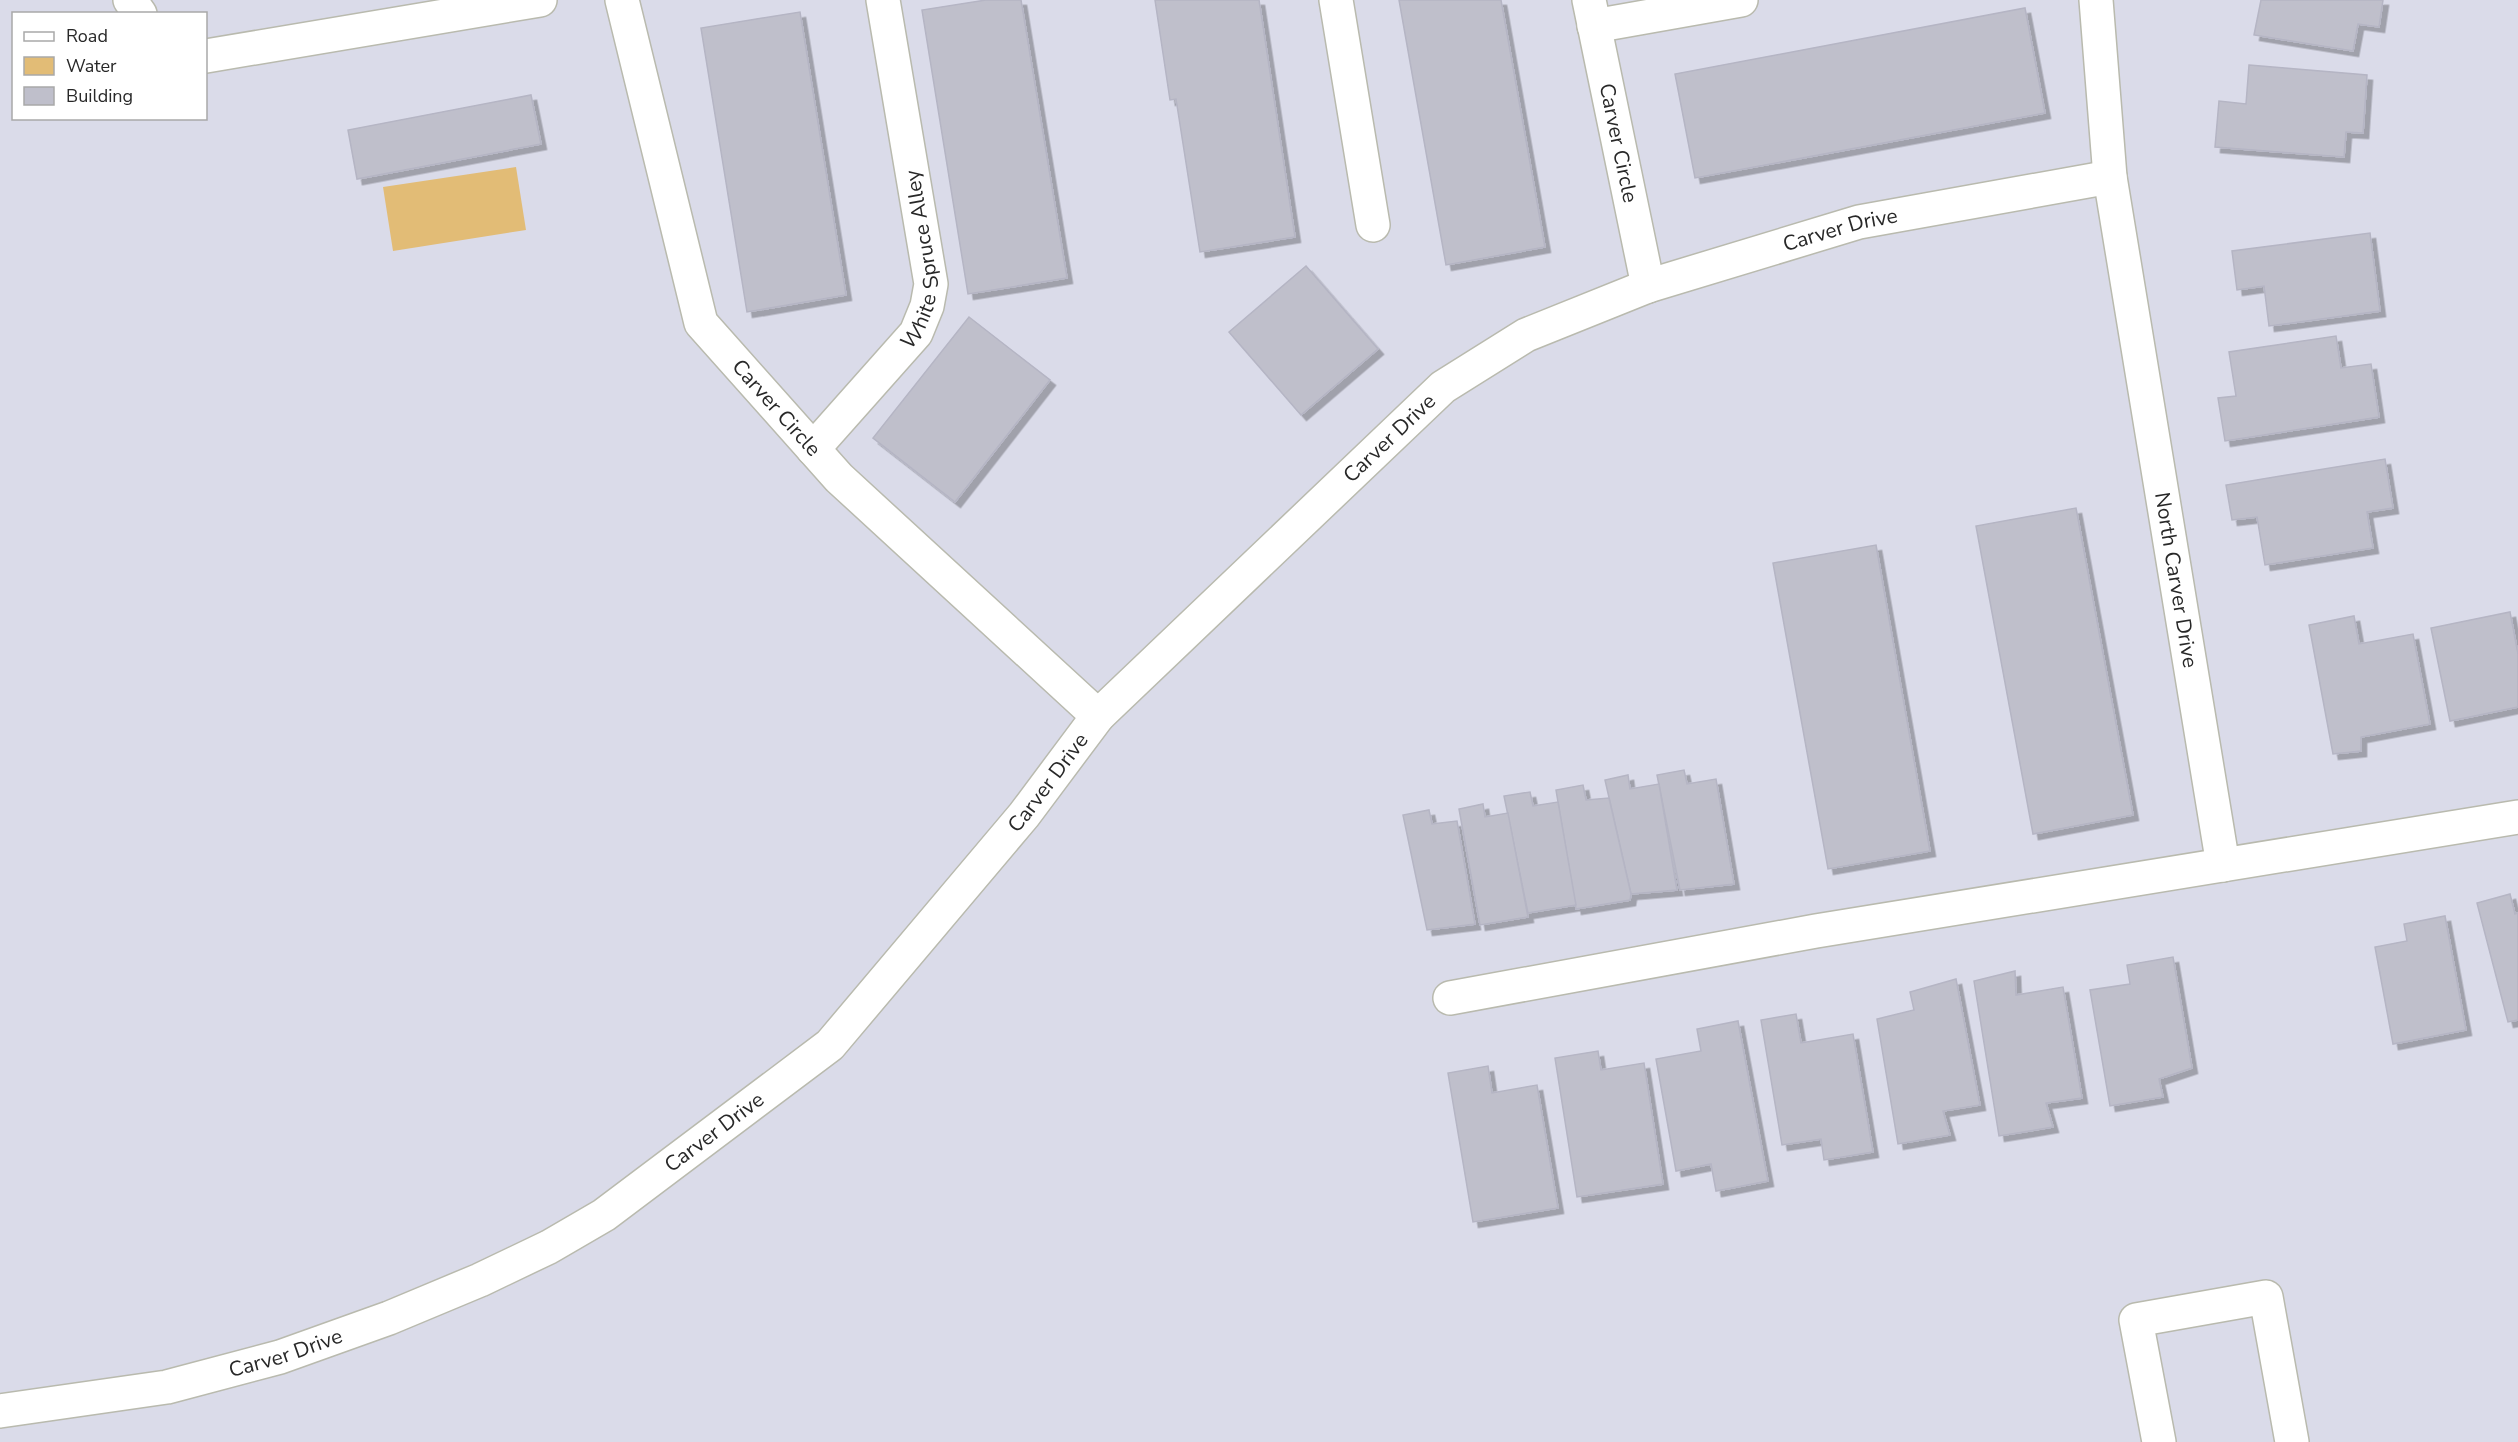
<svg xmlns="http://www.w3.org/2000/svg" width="2518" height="1442" font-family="'Nunito Sans',sans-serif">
<defs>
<filter id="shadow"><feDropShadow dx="5.5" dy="5.5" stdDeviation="0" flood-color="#0004"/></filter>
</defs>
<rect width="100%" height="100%" fill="#dadbe9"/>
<polygon fill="#e2bc76" points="516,167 526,230 393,251 383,187"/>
<g fill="#bfbfcb" stroke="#b5b5c4" stroke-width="1.5" filter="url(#shadow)">
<polygon points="986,0 1021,0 1067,278 968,294 922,10"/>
<polygon points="1155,0 1259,0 1295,237 1200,252 1176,99 1170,100"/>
<polygon points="1399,0 1501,0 1545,247 1446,265"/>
<polygon points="2261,0 2383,0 2379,27 2358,24 2353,51 2254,35"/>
<polygon points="2025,8 2045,113 1695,178 1675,74"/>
<polygon points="800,12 846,295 747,312 701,28"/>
<polygon points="2249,65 2367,75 2363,133 2346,132 2344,157 2215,147 2219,101 2246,104"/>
<polygon points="531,95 541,144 357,179 348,130"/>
<polygon points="2370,233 2380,311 2269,326 2264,286 2237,290 2232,251"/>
<polygon points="1306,266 1378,349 1301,415 1229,332"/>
<polygon points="969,317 1050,380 955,502 873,438"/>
<polygon points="2336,336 2341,368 2371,364 2379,417 2225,441 2218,398 2236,396 2229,352"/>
<polygon points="2385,459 2393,508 2367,512 2373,548 2265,565 2257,517 2232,520 2226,485"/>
<polygon points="2076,508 2133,815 2033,834 1976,526"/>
<polygon points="1876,545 1930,851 1828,869 1773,563"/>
<polygon points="2510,612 2518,654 2518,707 2450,721 2431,628"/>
<polygon points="2354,616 2359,644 2413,634 2430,724 2361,737 2361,751 2333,754 2309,625"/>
<polygon points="1684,770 1687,784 1716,779 1734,884 1680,890 1657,775"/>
<polygon points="1628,775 1630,789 1659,784 1677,890 1631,894 1605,780"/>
<polygon points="1583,785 1586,800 1609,798 1631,894 1630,900 1576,909 1556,790"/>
<polygon points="1530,792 1533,806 1558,802 1576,905 1528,913 1504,796"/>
<polygon points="1483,804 1485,817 1508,813 1528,917 1480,925 1459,809"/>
<polygon points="1429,810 1432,824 1457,821 1475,924 1427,930 1403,815"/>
<polygon points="2510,894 2515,914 2518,913 2518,1020 2508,1022 2477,903"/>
<polygon points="2445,916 2466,1030 2393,1044 2375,947 2407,941 2404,924"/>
<polygon points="2173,957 2192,1068 2159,1079 2163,1097 2110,1106 2090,990 2130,984 2127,965"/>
<polygon points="2015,971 2016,995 2063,987 2082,1098 2046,1103 2053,1127 1999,1136 1974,981"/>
<polygon points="1956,979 1980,1105 1943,1111 1950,1135 1898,1144 1877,1019 1914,1010 1910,992"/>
<polygon points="1796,1014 1801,1043 1853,1034 1873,1152 1824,1160 1821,1139 1782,1145 1761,1020"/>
<polygon points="1738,1021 1768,1181 1716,1191 1711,1164 1676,1171 1656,1059 1701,1051 1697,1029"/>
<polygon points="1598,1051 1601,1070 1644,1063 1663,1184 1577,1197 1555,1058"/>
<polygon points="1488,1066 1492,1093 1537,1085 1558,1208 1473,1222 1448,1073"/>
</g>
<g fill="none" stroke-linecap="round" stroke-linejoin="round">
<defs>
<g id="minor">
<polyline points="130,0 140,14"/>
<path id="s1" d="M622 0 701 323 839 478 1098 716"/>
<polyline points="1336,0 1373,225"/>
<path id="s2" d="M1589 0 1648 286"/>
<path id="s3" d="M2096 0 2110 177 2223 865"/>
<polyline points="1594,26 1741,0"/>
<polyline points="206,56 540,0"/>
<path id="s4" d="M813 449 916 333 927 306 931 284 883 0"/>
<polyline points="1450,998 1816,931 2518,817"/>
<path id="s5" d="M0 1411 167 1387 280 1357 389 1318 480 1280 549 1247 604 1215 830 1045 1024 815 1098 716 1443 387 1526 335 1648 286 1859 222 2110 177"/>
<polyline points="2159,1442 2136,1320 2266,1297 2292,1442"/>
</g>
</defs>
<use href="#minor" stroke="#b9baae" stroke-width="36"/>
<use href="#minor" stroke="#fff" stroke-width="33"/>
</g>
<g text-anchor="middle" stroke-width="6" stroke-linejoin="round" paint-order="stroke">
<g font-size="21" fill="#282828" stroke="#fff">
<text dy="7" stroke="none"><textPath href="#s2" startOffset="146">Carver Circle</textPath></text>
<text dy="7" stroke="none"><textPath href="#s5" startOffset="2254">Carver Drive</textPath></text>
<text dy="7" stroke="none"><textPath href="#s4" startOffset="230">White Spruce Alley</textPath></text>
<text dy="7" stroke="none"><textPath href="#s1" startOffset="446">Carver Circle</textPath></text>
<text dy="7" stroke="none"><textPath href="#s5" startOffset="1750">Carver Drive</textPath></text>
<text dy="7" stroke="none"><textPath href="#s3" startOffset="586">North Carver Drive</textPath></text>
<text dy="7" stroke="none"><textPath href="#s5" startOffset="1264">Carver Drive</textPath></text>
<text dy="7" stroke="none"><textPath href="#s5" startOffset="778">Carver Drive</textPath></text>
<text dy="7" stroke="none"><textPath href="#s5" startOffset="292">Carver Drive</textPath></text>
</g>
</g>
<rect x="12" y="12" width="195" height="108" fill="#ffffff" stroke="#a9a9a9" stroke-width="1.5"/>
<rect x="24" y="32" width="30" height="9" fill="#ffffff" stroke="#a9a9a9" stroke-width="1.5"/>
<text x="66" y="42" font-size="18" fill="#282828">Road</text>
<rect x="24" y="57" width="30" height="18" fill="#e2bc76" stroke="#a9a9a9" stroke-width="1.5"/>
<text x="66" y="72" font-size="18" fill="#282828">Water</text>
<rect x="24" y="87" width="30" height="18" fill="#bfbfcb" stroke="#a9a9a9" stroke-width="1.5"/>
<text x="66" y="102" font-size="18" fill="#282828">Building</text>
</svg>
